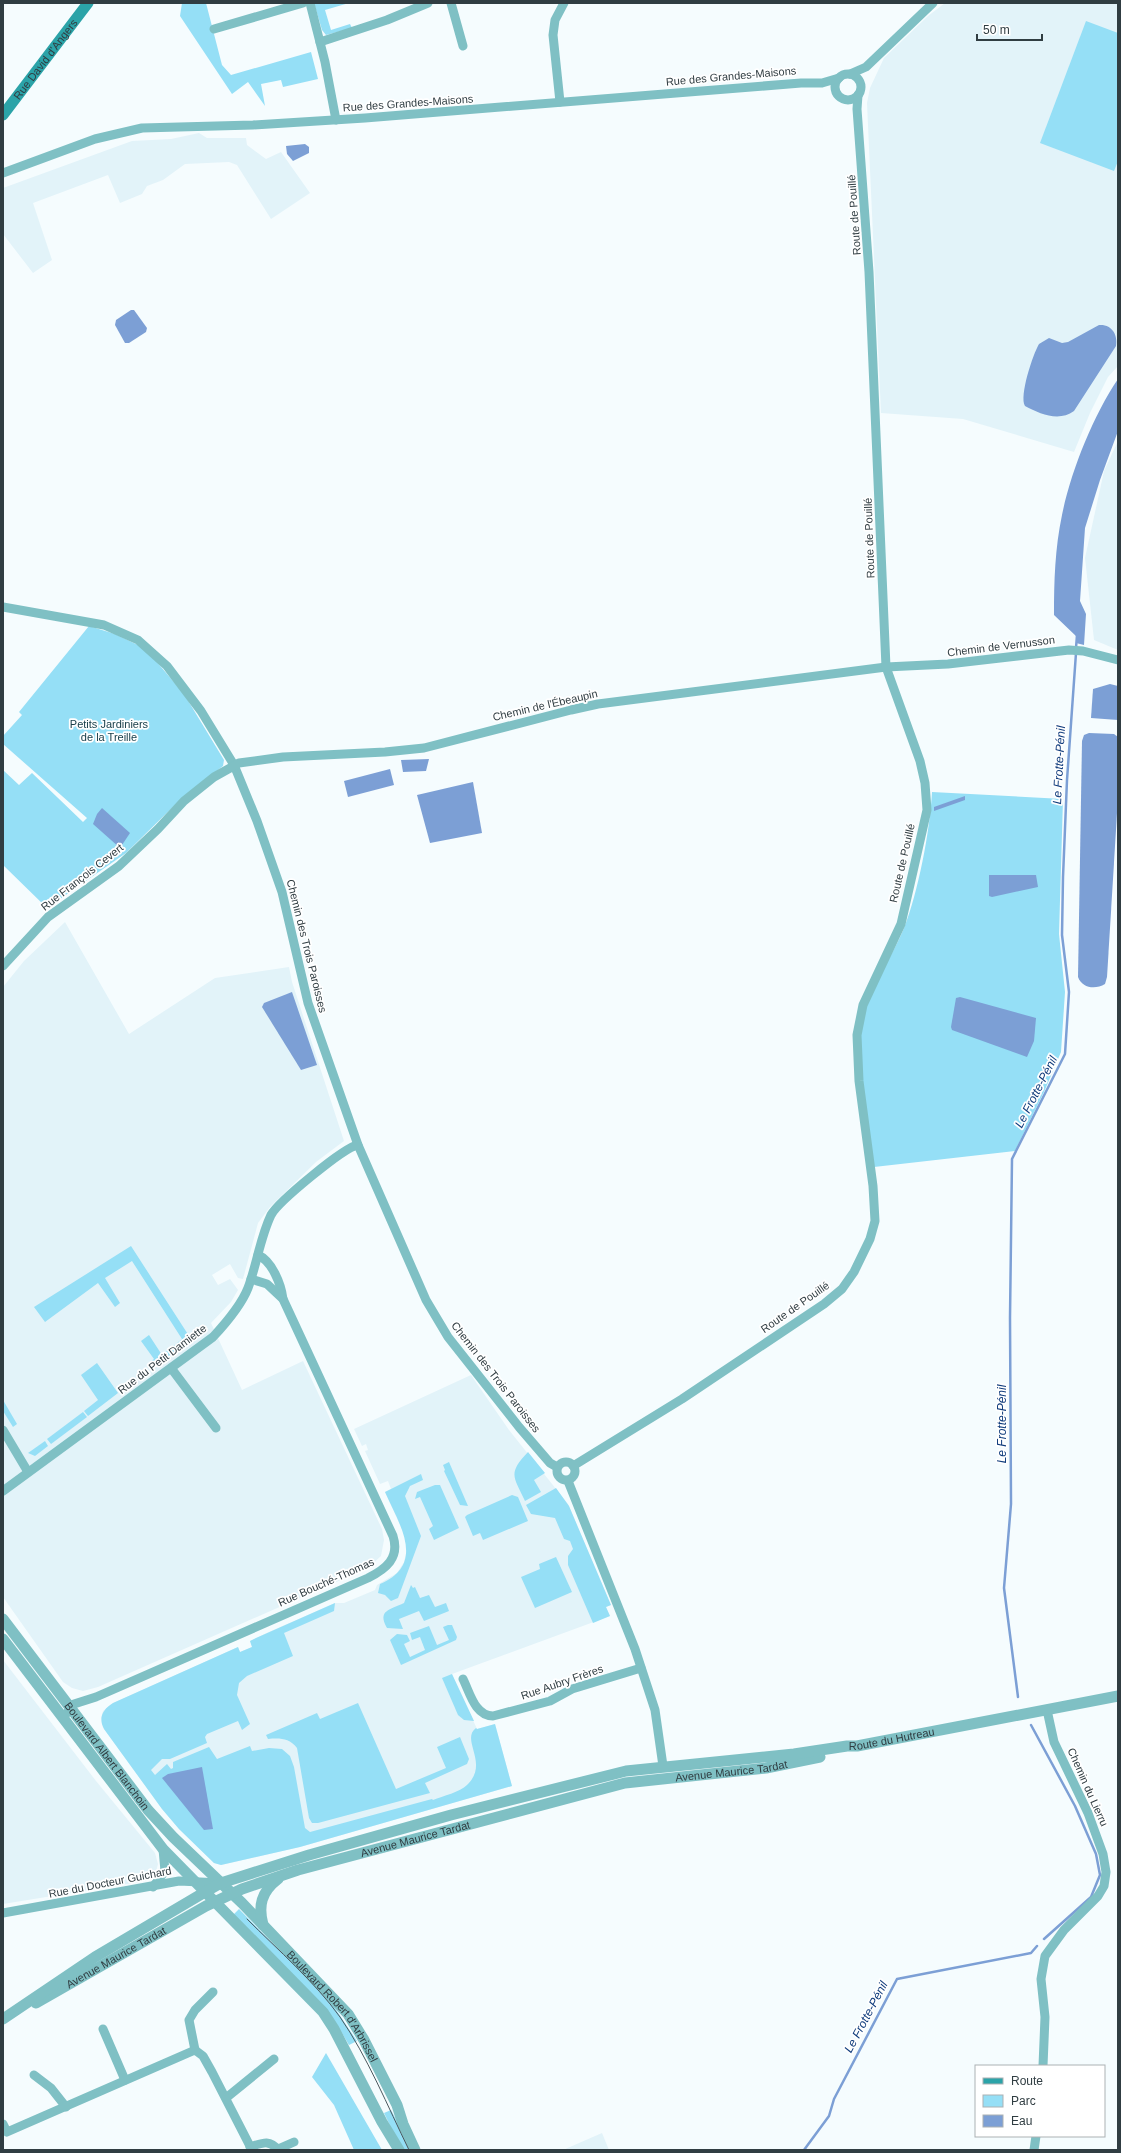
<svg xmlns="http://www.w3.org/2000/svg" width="1121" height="2153" font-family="Arial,sans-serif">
<rect width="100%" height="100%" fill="#f5fcfe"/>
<g fill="#e2f3f9">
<polygon points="945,3 1118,3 1118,366 1108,377 1090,413 1074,452 963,419 881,413 867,103 870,88 884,58 928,16"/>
<polygon points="199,133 207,138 246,138 247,145 266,159 281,152 310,193 271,219 237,165 229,162 185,164 163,180 147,186 142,194 120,203 108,175 33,203 52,260 33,273 3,234 3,188 132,141 171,139"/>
<polygon points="1118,441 1118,650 1094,640 1085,558 1104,471"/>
<polygon points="65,922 129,1034 215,978 289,967 292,982 344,1141 316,1162 270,1207 258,1223 243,1279 238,1278 230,1264 212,1275 218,1285 230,1279 238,1290 231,1302 211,1323 242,1390 303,1361 382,1529 384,1540 381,1556 368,1568 98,1687 83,1691 72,1688 63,1682 3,1597 3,987 24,961"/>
<polygon points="471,1375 509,1430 568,1504 611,1605 606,1607 610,1616 452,1674 477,1729 495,1724 512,1786 300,1847 221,1865 214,1863 179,1829 162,1809 104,1729 101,1718 103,1711 113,1703 238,1647 240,1652 252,1647 250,1641 271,1631 335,1603 344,1603 375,1590 377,1585 397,1573 404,1562 407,1549 405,1536 385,1492 391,1489 388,1481 380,1484 365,1451 368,1450 366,1444 362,1446 354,1429"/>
<polygon points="3,1660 96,1781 155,1853 158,1864 156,1872 151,1877 145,1881 3,1904"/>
<polygon points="602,2133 609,2150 563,2150"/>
</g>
<g fill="#95dff6">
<polygon points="182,3 206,3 222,65 231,75 311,52 318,79 283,87 281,80 261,84 265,106 248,82 232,94 180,16"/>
<polygon points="314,3 349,3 325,10 331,30 350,24 352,28 326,35 322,30"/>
<polygon points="1086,21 1118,33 1118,161 1114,171 1040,143"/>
<polygon points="89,626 115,634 142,647 156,661 184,694 224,760 223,766 183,797 126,853 47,908 3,865 3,770 19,785 32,773 83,822 87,818 3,744 3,736 22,715 19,712"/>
<path d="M932 792 1063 799 1059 934 1065 992 1061 1052 1044 1092 1015 1151 874 1167C868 1120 855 1069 862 1022 867 993 892 957 904 928 918 893 930 831 932 792Z"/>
<polygon points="131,1246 191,1339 153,1368 149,1363 154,1359 141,1341 149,1335 162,1355 182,1339 132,1261 105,1278 120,1303 115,1307 98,1283 45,1322 34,1307"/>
<polygon points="97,1363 118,1393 88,1416 84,1411 98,1400 81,1375"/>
<polygon points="3,1400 17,1424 13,1427 3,1411"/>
<polygon points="83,1412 87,1417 51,1444 47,1439"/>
<polygon points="45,1441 48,1446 35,1456 28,1453"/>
<path d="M528 1452 545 1473 534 1480 541 1492 525 1501C514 1477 507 1474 528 1452Z"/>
<polygon points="449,1462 468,1506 460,1505 444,1471 445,1470 443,1465"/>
<path d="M421 1474 423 1480 410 1486 405 1496 421 1536 398 1598 391 1601 385 1595 378 1593 380 1584C427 1564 399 1524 385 1492Z"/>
<polygon points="435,1485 440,1485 459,1528 434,1540 429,1529 433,1526 420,1497 415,1499 417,1492"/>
<polygon points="556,1488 569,1506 611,1605 606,1607 610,1616 593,1623 568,1565 568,1556 573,1549 570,1541 564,1539 555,1518 531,1514 526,1505"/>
<polygon points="512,1495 518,1497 528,1521 483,1540 480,1533 473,1536 465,1517 467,1515"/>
<polygon points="556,1557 572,1592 535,1608 521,1577 540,1569 539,1564"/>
<path d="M411 1585 413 1588 415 1587 420 1598 429 1595 435 1607 446 1603 449 1611 424 1621 419 1611 399 1619 403 1629 387 1628C377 1610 390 1610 404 1603Z"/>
<path d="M335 1603 334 1611 284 1633 293 1656 247 1676 239 1683 237 1695 250 1724 242 1730 238 1721 207 1734 205 1737 207 1743 170 1759H162L151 1770 155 1775 167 1764 171 1769 173 1768V1762L209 1747 217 1759 250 1746 252 1751 269 1748 282 1749 290 1756 294 1767 305 1828 310 1832 432 1799 433 1800C443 1796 460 1792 467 1785 490 1763 460 1740 476 1728L477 1729 495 1724 512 1786 300 1847 221 1865 214 1863 179 1829 162 1809 104 1729C98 1718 103 1709 113 1703L238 1647 240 1652 252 1647 250 1641 256 1638Z"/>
<polygon points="448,1625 452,1625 457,1637 456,1640 401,1665 390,1640 397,1634 407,1635 410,1641 404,1644 410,1657 425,1650 420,1637 412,1640 410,1633 429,1626 437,1645 449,1640 443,1627"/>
<polygon points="452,1674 474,1721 464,1720 458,1715 442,1678"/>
<path d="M358 1703 396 1789 446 1768 437 1747 460 1737 469 1759 467 1764 425 1783 430 1793 318 1823H312L309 1818 297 1748C289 1738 280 1738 268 1739L266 1735 317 1713 320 1719Z"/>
<polygon points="239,1909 333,2005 357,2041 349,2045 339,2028 233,1915"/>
<polygon points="326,2053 382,2150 354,2150 334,2105 312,2077"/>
<polygon points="391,2110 412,2150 402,2150 384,2113"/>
</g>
<g fill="#7c9fd5">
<polygon points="305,144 309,147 309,153 293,161 287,154 286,146"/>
<polygon points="131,310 134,310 147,328 146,332 129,343 125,343 115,325 116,320"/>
<path d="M1099 325C1112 324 1118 335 1116 346L1074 411C1059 422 1040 414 1025 406 1019 396 1033 354 1039 344L1049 338 1062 343 1068 342Z"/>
<path d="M1118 379V431L1100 480 1085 528 1080 601 1086 614 1084 645 1076 643 1077 637 1054 615C1054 581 1055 548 1062 515 1071 471 1093 416 1118 379Z"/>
<polygon points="1110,684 1118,686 1118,720 1091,718 1093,689"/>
<path d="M1089 733 1114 734 1118 737V797L1107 977 1105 984C1095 990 1082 988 1078 977L1082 741 1084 735Z"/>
<polygon points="429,759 426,771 403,772 401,760"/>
<polygon points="390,769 394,785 348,797 344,781"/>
<polygon points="473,782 482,833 430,843 417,795"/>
<polygon points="965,796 965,800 934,811 934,807"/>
<polygon points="102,808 130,833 120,848 93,824 97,814"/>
<polygon points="989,875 1036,875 1038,887 992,897 989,896"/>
<polygon points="292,992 317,1065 301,1070 262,1007 264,1003"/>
<polygon points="960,997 1036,1018 1034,1041 1027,1057 952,1030 951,1027 956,998"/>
<polygon points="202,1767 213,1829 204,1830 162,1778 168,1774"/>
</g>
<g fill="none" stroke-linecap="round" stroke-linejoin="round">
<g stroke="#7c9fd5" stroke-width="2.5">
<polyline points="1076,648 1077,635"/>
<polyline points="1018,1697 1004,1588 1011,1504 1010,1318 1012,1159 1065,1054 1069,992 1062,935 1063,877 1067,780 1076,653"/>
<polyline points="1031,1725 1075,1806 1096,1854 1100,1875 1091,1897 1044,1939"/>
<polyline points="804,2150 829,2116 834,2099 897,1979 1031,1953 1037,1946"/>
</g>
<g stroke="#7fc0c4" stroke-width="9">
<polyline points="310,3 325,62 336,120"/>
<polyline points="451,3 463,46"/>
<polyline points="214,29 303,3"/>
<polyline points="320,42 387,20 428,3"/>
<polyline points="850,74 866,67 933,3"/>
<circle cx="848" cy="87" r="13"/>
<polyline points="560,102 553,35 555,20 564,3"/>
<polyline points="3,173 95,139 142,128 253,125 365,118 801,83 822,83 839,78"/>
<polyline points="3,607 104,625 138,640 167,666 201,711 234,765 257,821 282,892 308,1003 358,1145 426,1300 448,1337 519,1427 550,1463 557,1467"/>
<polyline points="3,966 48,917 119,866 158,829 184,801 214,777 239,763 283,757 385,752 424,748 571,710 598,704 886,667 948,664 1069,650 1083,651 1118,660"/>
<path d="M258 1255C272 1261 281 1284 283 1299"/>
<polyline points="171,1368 216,1428"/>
<polyline points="3,1430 28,1472"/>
<circle cx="566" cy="1471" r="9"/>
<polyline points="573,1466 682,1399 824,1304 842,1289 854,1272 870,1239 875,1221 873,1186 859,1081 857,1035 863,1005 901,924 927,810 925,783 920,761 886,667 869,272 857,109 858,95"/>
<polyline points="568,1481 635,1649 655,1710 663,1766"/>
<path d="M3 1491 213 1337C226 1323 241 1306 248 1288 257 1264 260 1238 271 1215 278 1202 344 1147 358 1145"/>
<path d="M463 1679C470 1693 475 1716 493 1716L550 1701 572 1689 641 1668"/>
<path d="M67 1713 74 1704 96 1697 368 1578C386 1569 400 1558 393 1536L283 1299 267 1284 251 1279"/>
<polyline points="153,1887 165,1871 163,1849"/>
<polyline points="3,1913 179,1881 221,1883"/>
<polyline points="103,2029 125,2080"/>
<polyline points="195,2050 189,2020 195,2010 213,1992"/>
<polyline points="1043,2066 1045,2017 1041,1979 1045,1956 1064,1930 1098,1896 1104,1886 1106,1872 1103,1854 1088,1813 1054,1742 1047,1710"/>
<polyline points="34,2075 51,2088 66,2107"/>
<polyline points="226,2098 274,2059"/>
<polyline points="3,2124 7,2132 195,2050 203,2056 212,2072 252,2150"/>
<path d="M250 2147C262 2143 270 2139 278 2150"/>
<polyline points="278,2149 294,2142"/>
<polyline points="1034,2150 1036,2136"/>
</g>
<g stroke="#7fc0c4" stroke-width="11">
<path id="s1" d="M3 1619 148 1810 173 1837 242 1903 348 2014 364 2040 397 2105 403 2124 415 2150"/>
<polyline points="3,1639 163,1849 323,2012 334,2029 382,2122 399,2150"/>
<path d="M263 1925C258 1906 261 1892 278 1879"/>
<path id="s2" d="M36 2003 206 1906 242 1889 298 1870 625 1783 766 1768 820 1757"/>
<path id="s3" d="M3 2019 95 1957 205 1892 221 1883 309 1855 451 1815 626 1771 794 1754 847 1746H857L1118 1696"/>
</g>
<path stroke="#2ba3a8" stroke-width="11" id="s4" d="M3 115 88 3"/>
<path stroke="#4c585d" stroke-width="1" d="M247 1919C278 1950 315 1982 340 2017 367 2056 388 2107 409 2150"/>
</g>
<g text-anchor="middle" stroke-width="3.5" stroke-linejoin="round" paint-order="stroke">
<g font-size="11" fill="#303d42" stroke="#fff">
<text dy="4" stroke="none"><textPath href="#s4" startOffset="70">Rue David d'Angers</textPath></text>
<text transform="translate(731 76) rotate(-5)" y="4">Rue des Grandes-Maisons</text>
<text transform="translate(408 103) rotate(-4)" y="4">Rue des Grandes-Maisons</text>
<text transform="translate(854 215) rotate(-94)" y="4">Route de Pouillé</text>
<text transform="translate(869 538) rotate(-92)" y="4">Route de Pouillé</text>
<text transform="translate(1001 646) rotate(-7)" y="4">Chemin de Vernusson</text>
<text transform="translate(545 705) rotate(-13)" y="4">Chemin de l'Ébeaupin</text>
<text transform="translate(902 863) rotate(-77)" y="4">Route de Pouillé</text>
<text transform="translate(82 877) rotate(-38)" y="4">Rue François Cevert</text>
<text transform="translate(307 946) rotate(76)" y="4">Chemin des Trois Paroisses</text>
<text transform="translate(795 1307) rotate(-35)" y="4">Route de Pouillé</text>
<text transform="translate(162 1359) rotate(-37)" y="4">Rue du Petit Damiette</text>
<text transform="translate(496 1377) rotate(52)" y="4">Chemin des Trois Paroisses</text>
<text transform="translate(326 1582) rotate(-24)" y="4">Rue Bouché-Thomas</text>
<text transform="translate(562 1682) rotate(-19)" y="4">Rue Aubry Frères</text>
<text dy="4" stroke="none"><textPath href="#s3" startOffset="945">Route du Hutreau</textPath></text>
<text dy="4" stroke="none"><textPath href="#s1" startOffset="172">Boulevard Albert Blanchoin</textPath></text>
<text dy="4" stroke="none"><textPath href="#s2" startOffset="740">Avenue Maurice Tardat</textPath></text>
<text transform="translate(1088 1787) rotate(66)" y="4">Chemin du Lierru</text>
<text dy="4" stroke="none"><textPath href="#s2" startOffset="416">Avenue Maurice Tardat</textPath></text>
<text transform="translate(110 1882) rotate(-11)" y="4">Rue du Docteur Guichard</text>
<text dy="4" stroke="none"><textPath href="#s2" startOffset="92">Avenue Maurice Tardat</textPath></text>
<text dy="4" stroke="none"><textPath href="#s1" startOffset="510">Boulevard Robert d'Arbrissel</textPath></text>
</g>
<g font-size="11" fill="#1a404b" stroke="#fff">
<text x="109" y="728">Petits Jardiniers<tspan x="109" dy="13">de la Treille</tspan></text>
</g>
<g font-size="12" font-style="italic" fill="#103c7c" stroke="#fff">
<text transform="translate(1059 765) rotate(-87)" y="4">Le Frotte-Pénil</text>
<text transform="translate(1036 1092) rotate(-63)" y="4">Le Frotte-Pénil</text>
<text transform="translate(1002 1424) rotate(-90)" y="4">Le Frotte-Pénil</text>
<text transform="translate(866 2017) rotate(-62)" y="4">Le Frotte-Pénil</text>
</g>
</g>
<rect width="1121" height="2153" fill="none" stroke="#303d42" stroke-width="8"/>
<rect x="975" y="2065" width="130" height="72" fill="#ffffff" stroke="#acb1b3"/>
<rect x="983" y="2078" width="20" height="6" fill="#2ba3a8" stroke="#acb1b3"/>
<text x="1011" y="2085" font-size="12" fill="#303d42">Route</text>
<rect x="983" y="2095" width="20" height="12" fill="#95dff6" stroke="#acb1b3"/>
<text x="1011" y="2105" font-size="12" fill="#303d42">Parc</text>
<rect x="983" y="2115" width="20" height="12" fill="#7c9fd5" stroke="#acb1b3"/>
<text x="1011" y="2125" font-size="12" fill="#303d42">Eau</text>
<path d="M977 34v6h65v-6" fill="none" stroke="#303d42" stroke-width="2"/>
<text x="983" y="34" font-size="12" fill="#303d42" stroke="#ffffff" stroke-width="3" paint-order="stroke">50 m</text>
</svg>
